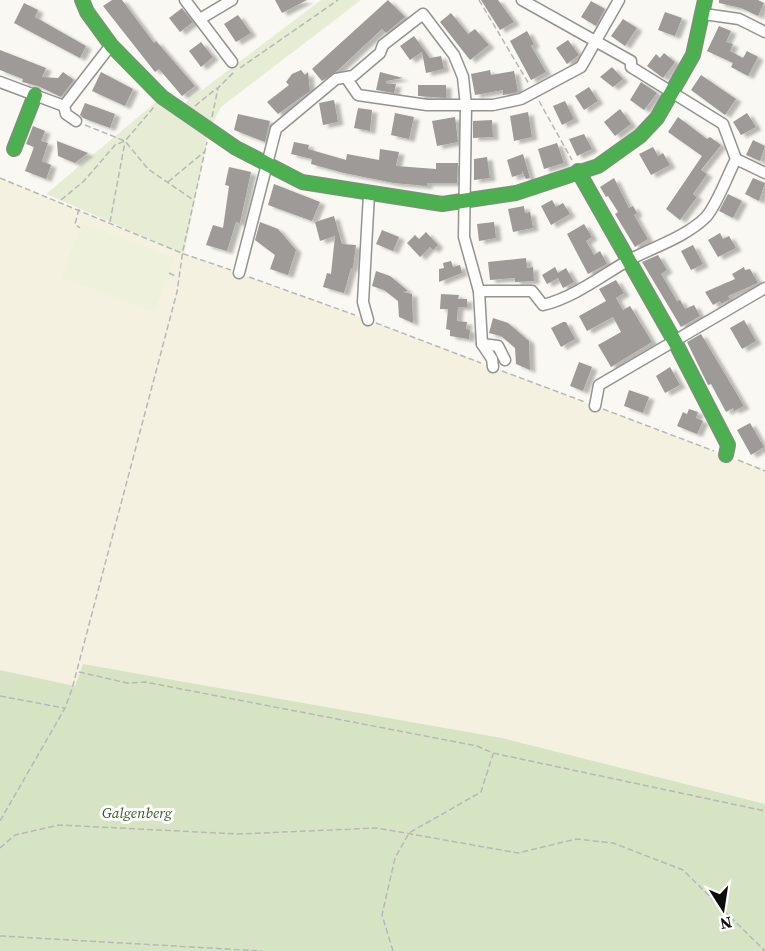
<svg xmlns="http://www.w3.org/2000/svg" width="765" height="951" font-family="'Source Serif 4',serif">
<defs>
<filter id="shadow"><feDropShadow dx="5.5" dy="3" stdDeviation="1.5" flood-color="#0004"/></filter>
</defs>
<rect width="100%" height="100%" fill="#faf8f2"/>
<polygon fill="#f5f1e0" points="0,178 184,254 368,320 765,471 765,804 502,738 83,664 75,686 0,670"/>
<polygon fill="#e6edd4" points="321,0 361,0 221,107 209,131 184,254 46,194 162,97 177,109"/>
<polygon fill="#d7e4c3" points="83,664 502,738 765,804 765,951 0,951 0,670 75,686"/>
<polygon fill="#eef2dd" points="82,223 175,258 154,312 61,277"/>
<g fill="#9d9a97" filter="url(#shadow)">
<polygon points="112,0 122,0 154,43 156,41 195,86 182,96 159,69 155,72 103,6"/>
<polygon points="275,0 307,0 282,13"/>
<polygon points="388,0 405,17 386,33 382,29 337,71 322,81 312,69"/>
<polygon points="481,0 498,0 514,22 500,30"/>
<polygon points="719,0 758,0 764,3 758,16 741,8 719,3"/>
<polygon points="591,1 605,9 596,26 581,17"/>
<polygon points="24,3 38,10 35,17 86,46 80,58 14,23"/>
<polygon points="182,8 193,22 180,32 169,18"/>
<polygon points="665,12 682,18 675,36 658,30"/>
<polygon points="451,13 468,34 475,29 489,45 470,60 440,22"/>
<polygon points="238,15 251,33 236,42 224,24"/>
<polygon points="623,19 637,28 625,46 611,36"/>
<polygon points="719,26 731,31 726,42 733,44 730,51 743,58 747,51 758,57 748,76 731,67 733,63 707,51"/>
<polygon points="527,31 534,44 531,46 546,72 531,80 510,41"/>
<polygon points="414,36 430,58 441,56 444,69 426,73 422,52 410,60 400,46"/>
<polygon points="568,40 579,55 567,64 556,48"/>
<polygon points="201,42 213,57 201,67 189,51"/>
<polygon points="0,50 46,68 42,77 58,78 63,72 74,80 61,97 38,86 22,82 23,79 0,70"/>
<polygon points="664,53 675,62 663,78 647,66 656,54 660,58"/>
<polygon points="612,67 623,79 613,87 600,77"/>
<polygon points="301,70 305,75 308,72 310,91 278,114 267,102 289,85 286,82 292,74"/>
<polygon points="490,70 491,75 514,71 518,92 503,95 503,90 475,95 471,74"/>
<polygon points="101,72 133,89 125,106 92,91"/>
<polygon points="380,72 403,78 386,81 387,84 396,84 394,93 376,90"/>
<polygon points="701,75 736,99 725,115 691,90"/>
<polygon points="641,82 657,93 644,110 630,100"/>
<polygon points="418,85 446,85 446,98 418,96"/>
<polygon points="589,87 598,101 584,110 575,96"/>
<polygon points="334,100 338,122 323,125 319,103"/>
<polygon points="565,101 574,119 562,125 553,106"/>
<polygon points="85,103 115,114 110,128 83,118 80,115"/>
<polygon points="358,108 372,110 370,131 354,128"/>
<polygon points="620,109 631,124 615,136 604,122"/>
<polygon points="528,112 532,137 514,141 510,116"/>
<polygon points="395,113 414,117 409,139 391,135"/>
<polygon points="747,113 756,127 741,135 733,122"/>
<polygon points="238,114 270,121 265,142 234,130"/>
<polygon points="455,117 458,142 437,146 432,121"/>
<polygon points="678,117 707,139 710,137 721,145 701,170 707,174 693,194 697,197 680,220 666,209 702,156 668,132"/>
<polygon points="492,120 493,137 473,138 473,121"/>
<polygon points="33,126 45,131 41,141 48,143 42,161 51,165 46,179 25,171 34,147 26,144"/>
<polygon points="584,134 592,149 577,156 569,139"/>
<polygon points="753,140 765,146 760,161 746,155"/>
<polygon points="57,141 88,153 75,163 58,156"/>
<polygon points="294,142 309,145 308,149 346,160 347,154 379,160 380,149 399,152 396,166 436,169 436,163 458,163 457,183 427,183 427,186 394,183 344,173 311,164 312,159 291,154"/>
<polygon points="557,143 564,163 544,169 538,149"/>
<polygon points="653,147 658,156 663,153 670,165 651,175 639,154"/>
<polygon points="523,154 530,178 526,179 522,171 522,174 512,177 507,160"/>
<polygon points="487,157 490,178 474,180 474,159"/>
<polygon points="229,167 251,172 240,223 236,222 227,251 206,245 213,225 223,228 229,186 225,185"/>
<polygon points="614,178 629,208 633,206 637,213 634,215 648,239 635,247 615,214 618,212 608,196 606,197 600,187"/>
<polygon points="753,178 765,183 759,201 745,194"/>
<polygon points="274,184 320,202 312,221 268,205"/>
<polygon points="728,194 742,201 733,218 719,211"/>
<polygon points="552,200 556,207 563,203 570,214 551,225 541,206"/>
<polygon points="524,206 525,213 530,212 533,228 513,232 508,209"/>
<polygon points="334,216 342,244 356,245 353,268 351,268 344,293 323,287 327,273 331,274 335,236 320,241 315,222"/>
<polygon points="260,222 278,229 296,250 288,275 270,269 275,255 255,240"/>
<polygon points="494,222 496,238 479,241 477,224"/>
<polygon points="584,224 592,237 586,241 594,255 600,251 607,264 588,274 567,234"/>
<polygon points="382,230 399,237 393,251 376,244"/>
<polygon points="426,232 438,245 433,250 430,247 420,257 407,243 415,235 419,239"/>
<polygon points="720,233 723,239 729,236 736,248 718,257 708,240"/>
<polygon points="693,245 703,264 691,270 681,251"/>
<polygon points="658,255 667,270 661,274 677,301 680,300 685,309 694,305 700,316 681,327 642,262"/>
<polygon points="526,258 527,268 533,267 534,281 515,282 515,278 490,280 488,262"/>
<polygon points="451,261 453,267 460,265 462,273 439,282 439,269 444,268 443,263"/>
<polygon points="555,267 558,273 566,268 574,282 563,288 558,278 547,284 542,275"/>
<polygon points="744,267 745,270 750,269 758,283 728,296 730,299 721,304 720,301 713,305 705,292 735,279 732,274"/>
<polygon points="376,271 390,276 408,291 403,292 412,294 413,323 399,317 398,301 384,290 372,286"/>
<polygon points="616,280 624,293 616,298 623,310 630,306 652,342 611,367 598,345 621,332 613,317 587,331 579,316 606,301 599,289"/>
<polygon points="441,294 459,295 458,299 467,299 467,307 458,307 457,321 467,322 466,329 470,330 469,339 450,336 450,330 446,329 448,309 440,309"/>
<polygon points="493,318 508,323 529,341 530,370 516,364 515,348 501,336 489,333"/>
<polygon points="744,320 756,341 742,349 730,328"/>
<polygon points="563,322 566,322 575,339 561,347 551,328"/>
<polygon points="701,334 744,406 734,411 733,408 726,412 711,384 708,385 687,342"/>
<polygon points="579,362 592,367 583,391 570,386"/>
<polygon points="670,367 680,385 665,393 656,376"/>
<polygon points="629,390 649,397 643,413 624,406"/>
<polygon points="689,409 698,412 696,418 703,421 697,434 677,426 683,412 687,414"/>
<polygon points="750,423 764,447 751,455 737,430"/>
</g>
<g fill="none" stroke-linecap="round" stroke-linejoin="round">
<defs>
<g id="street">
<polyline points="185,0 232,62"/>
<polyline points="704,14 739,19 765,32"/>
<polyline points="200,19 232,0"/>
<polyline points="347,79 358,95 427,105 493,105 521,99 581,67 619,0"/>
<polyline points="0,82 64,106 111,45"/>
<polyline points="64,106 66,114 76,121"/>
<polyline points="736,159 765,173"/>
<polyline points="239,273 276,129 336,79 353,76 380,53 383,45 423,14 454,55 463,77 466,106 464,237 479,291 482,344 492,359 493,367"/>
<path d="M479 291H532L543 305C575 297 601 276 629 260 654 247 686 237 706 217 717 205 728 174 736 159L723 124 631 67V61L522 0"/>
<polyline points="368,320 363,302 369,194"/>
<polyline points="482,344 498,346 505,360"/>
<polyline points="595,406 599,385 765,288"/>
</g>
<g id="fast">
<polyline points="82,0 87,12 111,45 162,97 236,148 302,182 442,204 516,193 598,166 640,136 657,118 693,55 705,0"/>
<polyline points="14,149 35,95"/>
<polyline points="578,171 675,342 728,445 726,455"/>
</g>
</defs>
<use href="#street" stroke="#949390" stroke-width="13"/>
<use href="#fast" stroke="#8a8987" stroke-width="16"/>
<g stroke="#b8b7b6" stroke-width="1.5" stroke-dasharray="6 3" stroke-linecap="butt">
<polyline points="479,0 529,84"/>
<polyline points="240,68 338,0"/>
<polyline points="539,101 572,160"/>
<polyline points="195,106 217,88"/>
<polyline points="212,117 218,88 234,72"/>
<polyline points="85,125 125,141 148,169 192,199"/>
<polyline points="0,178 184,254 231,270"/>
<polyline points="168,182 204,152"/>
<polyline points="61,200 84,181 115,145 125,141 154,107"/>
<polyline points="79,209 75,224 80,228"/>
<polyline points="110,222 125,142"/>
<polyline points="169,273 177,277"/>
<polyline points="249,277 355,315"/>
<polyline points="376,323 481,363"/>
<polyline points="502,371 585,402"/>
<polyline points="603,409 714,451"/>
<polyline points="738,460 765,471"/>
<polyline points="79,672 127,683 145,682 477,746 493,753 765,811"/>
<polyline points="0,696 64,708"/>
<polyline points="0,821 65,708 72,689 177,292 183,250 207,142"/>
<polyline points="0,848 15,835 59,825 238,834 377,828 518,853 576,839 613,843 683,870 765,951"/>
<polyline points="0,936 262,951"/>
<polyline points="393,951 382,915 395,858 409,833 481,792 493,754"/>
</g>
<use href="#street" stroke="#fefefd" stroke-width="10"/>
<use href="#fast" stroke="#4caf50" stroke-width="14"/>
</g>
<g text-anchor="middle" stroke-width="6" stroke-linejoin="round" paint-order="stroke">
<g font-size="15" font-style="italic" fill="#365e24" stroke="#fff">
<text x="137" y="818">Galgenberg</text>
</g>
</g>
<g transform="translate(723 909) rotate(168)" stroke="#ffffff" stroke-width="4.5" paint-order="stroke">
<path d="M0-4.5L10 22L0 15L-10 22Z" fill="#0d0d0d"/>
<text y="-9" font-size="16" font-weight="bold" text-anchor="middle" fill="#0d0d0d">N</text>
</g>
</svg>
